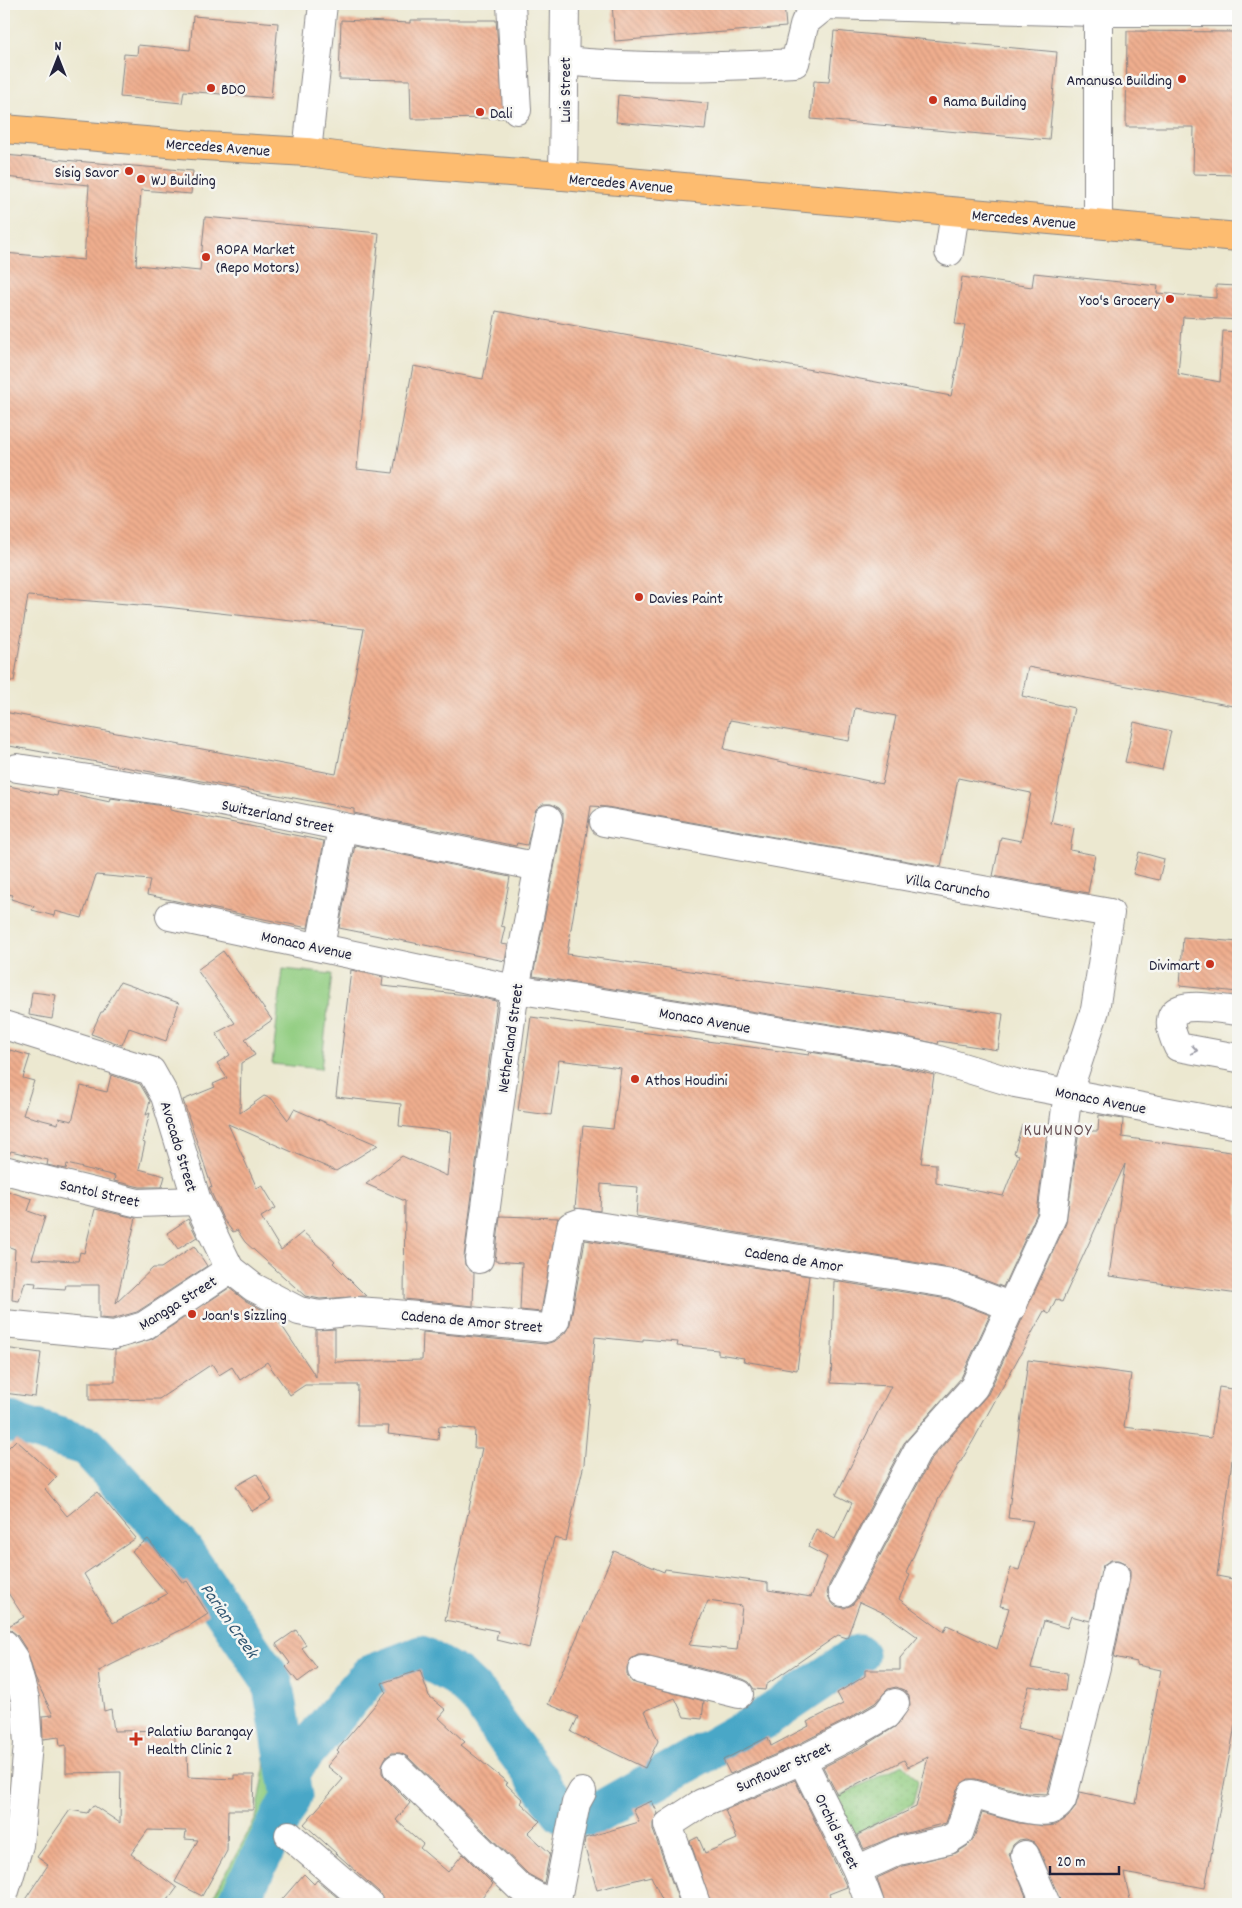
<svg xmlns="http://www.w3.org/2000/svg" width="1242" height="1908" font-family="Dekko,sans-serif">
<defs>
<pattern id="grass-dots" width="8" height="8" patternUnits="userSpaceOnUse" patternTransform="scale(1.25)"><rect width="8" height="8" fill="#93ce82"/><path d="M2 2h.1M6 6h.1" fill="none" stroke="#7eb171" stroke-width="1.8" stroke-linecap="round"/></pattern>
<pattern id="building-back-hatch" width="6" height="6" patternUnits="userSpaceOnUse" patternTransform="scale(1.25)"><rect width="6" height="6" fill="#efae8e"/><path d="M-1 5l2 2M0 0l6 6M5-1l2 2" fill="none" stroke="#cd957b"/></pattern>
</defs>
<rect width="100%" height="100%" fill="#f6f6f2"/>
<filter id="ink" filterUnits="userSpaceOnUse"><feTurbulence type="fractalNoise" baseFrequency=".02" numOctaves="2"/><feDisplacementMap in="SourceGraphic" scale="10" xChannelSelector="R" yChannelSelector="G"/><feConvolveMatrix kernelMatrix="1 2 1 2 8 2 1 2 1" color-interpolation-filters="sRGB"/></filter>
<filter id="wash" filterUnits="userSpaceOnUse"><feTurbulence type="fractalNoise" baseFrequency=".0096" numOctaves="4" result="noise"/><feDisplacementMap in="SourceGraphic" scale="20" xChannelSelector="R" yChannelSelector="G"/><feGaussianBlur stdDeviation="1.12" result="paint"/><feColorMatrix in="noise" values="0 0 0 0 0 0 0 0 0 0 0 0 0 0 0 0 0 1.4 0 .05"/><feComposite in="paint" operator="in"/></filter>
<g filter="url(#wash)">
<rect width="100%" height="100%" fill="#ece8d0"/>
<polygon fill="url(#grass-dots)" stroke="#5a785e" points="903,1764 918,1781 913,1804 847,1838 830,1801"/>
<g fill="#93ce82" stroke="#5a785e">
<polygon points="283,969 332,974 321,1069 272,1064"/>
<polygon points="276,1744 279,1774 269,1834 230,1904 209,1904 256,1818 264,1775 265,1745"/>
</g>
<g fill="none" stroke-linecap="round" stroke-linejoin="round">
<g stroke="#48a7c7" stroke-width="41">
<polyline points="4,1420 87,1446 183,1551 272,1681 292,1796 237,1904"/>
<polyline points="288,1772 369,1676 421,1656 458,1677 480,1698 496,1723 562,1812 592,1816 764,1719 858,1655"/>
</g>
</g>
<g id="blocks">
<g fill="url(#building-back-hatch)" fill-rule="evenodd">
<polygon points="612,4 784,4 786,27 615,41"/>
<polygon points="193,16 278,23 271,98 184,91 182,103 120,97 124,54 137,55 138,45 190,50"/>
<polygon points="341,20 410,23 410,20 496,20 504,118 411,119 410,80 339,79"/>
<polygon points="834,31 1057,52 1049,140 811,119 814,81 829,82"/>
<polygon points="1127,31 1238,32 1238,175 1193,174 1194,127 1126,127"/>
<polygon points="618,95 708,103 705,130 616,122"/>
<path d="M4 155 193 171 191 194 141 190 136 265 200 271 205 217 379 233 357 469 393 473 413 366 483 379 496 311 951 396 965 325 955 324 962 277 1032 287 1034 273 1158 286 1157 293 1216 298V285L1238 286V320L1183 317 1178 374 1220 382 1223 331 1238 332V707L1028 667 1022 696 1074 708 1051 823 1074 828 1070 850 1095 855 1088 893 993 876 1001 837 1021 841 1031 793 958 778 941 867 607 807 591 806 567 954 1003 1014 998 1050 939 1041 938 1044 898 1035 533 976 563 822V813L559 808 551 804H543L536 809 527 845 517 843 516 846 354 813V809L4 745V712L336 774 364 629 165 607 28 596 14 681H4V253L84 260 89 185 4 177ZM855 708 896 716 882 784 724 749 730 720 849 741Z"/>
<polygon points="1134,722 1171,731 1162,770 1125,762"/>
<polygon points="4,785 57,796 58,791 110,802 111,798 170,807 170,810 324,841 308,928 147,895 150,880 96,875 82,918 55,911 54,916 32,910 34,906 11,899 13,895 4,893"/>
<polygon points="355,845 510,877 501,926 505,927 501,944 508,945 505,961 339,928"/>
<polygon points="1139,852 1164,859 1159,880 1133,874"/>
<polygon points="1183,937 1238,942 1238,992 1180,986"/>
<polygon points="223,951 272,1020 245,1039 255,1055 241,1063 240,1113 264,1096 272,1099 288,1120 294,1109 378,1145 336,1171 228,1124 257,1188 262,1185 276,1208 261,1217 281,1250 303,1232 335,1261 333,1263 366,1296 320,1299 305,1296 245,1242 237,1230 233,1232 223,1219 211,1192 209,1187 212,1188 183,1100 215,1087 213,1084 227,1078 217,1063 230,1055 216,1033 235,1023 197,970"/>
<polygon points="351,970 383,977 382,986 467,995 497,1001 464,1257 465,1265 474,1273 473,1306 404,1299 405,1201 366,1184 402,1156 447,1176 451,1132 399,1126 401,1104 336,1097"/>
<polygon points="120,982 179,1003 166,1041 129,1028 122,1045 91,1034 101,1012 103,1012"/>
<polygon points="32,992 56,995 52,1019 29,1015"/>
<polygon points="531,1017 809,1055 810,1052 892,1065 934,1075 921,1163 936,1164 936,1183 1003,1196 1019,1155 1014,1153 1022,1125 1047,1132 1037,1213 1003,1287 955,1269 636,1216 638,1187 601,1184 600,1211 575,1208 583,1126 613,1129 621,1068 559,1060 551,1115 518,1111"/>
<polygon points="10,1050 30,1056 23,1078 34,1081 23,1115 58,1124 59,1118 72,1121 81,1086 107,1092 111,1075 140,1084 150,1101 146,1115 150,1113 142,1142 145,1143 139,1169 165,1176 162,1187 140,1187 114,1181 115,1176 67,1164 66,1169 47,1165 48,1160 11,1151 9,1155 4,1155 4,1068"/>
<path d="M1099 1115 1123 1119 1122 1137 1238 1153V1294L1109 1276 1125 1164 1062 1302 1056 1299 1049 1314 1044 1311 973 1441 939 1498 906 1573 910 1575 899 1599 944 1632 947 1625 997 1649 1009 1608 1000 1606 1011 1568 1019 1570 1033 1521 1008 1518 1028 1360 1131 1374 1124 1427 1211 1438 1219 1387 1238 1390V1414L1217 1576 1238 1580V1709L1205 1888 1124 1873 1131 1904H1061L1039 1849 1034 1842 1026 1839 1019 1840 1013 1845 1009 1854 1029 1904H885L877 1878 903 1866 956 1853 967 1846 974 1838 982 1813 1019 1823 1044 1826 1056 1825 1068 1817 1075 1808 1080 1792 1136 1804 1161 1670 1137 1665V1662L1114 1657 1130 1578V1570L1125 1563 1118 1560H1111L1103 1565 1090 1621 1071 1616 1067 1628 1044 1621 1031 1668 1067 1674 1065 1691 1029 1686 1017 1728 1062 1738 1047 1794 1026 1793 976 1779H968L957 1789 946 1823 895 1836 864 1849 857 1835 916 1807 928 1757 908 1767 904 1760 837 1794 823 1767 863 1747 898 1725 910 1705 909 1696 904 1690 896 1687 888 1689 875 1703 848 1719 795 1746 730 1774 723 1760 768 1737 771 1746 809 1726 807 1722 843 1704 837 1693 865 1676V1670H900V1658L918 1637 886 1614 860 1602 847 1638 838 1635 766 1685 765 1690 754 1689 749 1682 743 1679 646 1655H638L631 1659 627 1667V1675L632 1682 704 1701 702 1719 684 1717 675 1698 645 1711 658 1741 645 1768 571 1732 578 1717 548 1704 614 1551 664 1572 665 1569 768 1583V1590L811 1597 827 1557 808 1547 816 1529 835 1539 852 1503 836 1495 891 1386 831 1383 834 1281 948 1299 990 1315 961 1378 904 1443 829 1585 827 1593 830 1600 835 1606 844 1608 852 1605 857 1599 931 1459 988 1394 1066 1223 1079 1131H1098ZM708 1601 742 1606 737 1650 689 1645Z"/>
<polygon points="4,1190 32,1199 28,1211 45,1217 32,1259 78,1261 80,1252 84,1253 95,1209 136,1218 116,1303 153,1268 161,1268 194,1246 207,1266 137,1312 112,1319 99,1318 99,1285 66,1285 65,1289 35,1287 36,1283 25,1282 19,1301 12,1300 15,1249 4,1245"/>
<polygon points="500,1216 558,1218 541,1312 520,1310 522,1263 495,1261"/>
<polygon points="188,1219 197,1237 178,1249 167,1233"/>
<polygon points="585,1240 809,1276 797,1370 743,1361 744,1358 718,1354 718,1350 677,1346 678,1342 643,1339 643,1342 595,1337 584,1464 566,1541 554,1538 529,1648 496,1640 498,1631 445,1620 482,1448 474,1448 475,1429 439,1426 438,1440 388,1434 389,1426 357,1426 358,1385 305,1385 290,1395 267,1362 240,1380 232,1367 219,1375 212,1364 159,1399 89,1400 89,1382 115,1382 115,1350 152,1339 229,1288 246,1301 276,1317 316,1377 316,1330 335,1329 335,1362 422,1360 423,1332 545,1344 555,1341 565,1333 570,1324"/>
<polygon points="4,1348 41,1353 35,1397 4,1393"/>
<polygon points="16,1440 57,1477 45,1489 67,1516 97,1492 136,1538 84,1574 113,1623 167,1594 132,1551 148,1539 183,1583 187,1581 208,1614 189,1626 99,1671 104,1711 111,1709 114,1731 175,1730 175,1754 187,1754 188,1777 234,1779 234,1775 254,1775 253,1810 228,1810 227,1851 202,1896 175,1882 198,1840 185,1839 186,1831 148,1830 131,1854 177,1888 165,1904 22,1904 48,1865 37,1857 70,1810 87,1813 93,1805 120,1823 121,1772 66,1773 66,1745 60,1746 59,1737 43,1739 42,1716 53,1715 35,1678 27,1651 17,1635 7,1627 24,1617 4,1587 4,1452"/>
<polygon points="257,1474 272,1500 252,1511 236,1486"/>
<polygon points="296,1630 306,1645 302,1648 317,1668 298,1682 286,1667 290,1663 276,1644"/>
<polygon points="420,1670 429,1696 446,1710 439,1718 465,1742 461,1745 508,1783 506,1784 523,1800 521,1803 540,1821 528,1833 550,1853 544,1883 528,1874 408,1757 400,1753 392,1753 386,1757 382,1765 382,1773 386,1779 410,1803 396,1820 423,1844 420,1848 448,1872 463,1854 493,1884 476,1904 384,1904 379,1892 304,1824 343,1779 327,1766 339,1752 337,1750 386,1692 382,1683"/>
<polygon points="795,1780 847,1887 829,1894 834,1904 711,1904 690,1841 698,1837 705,1853 737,1839 725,1810"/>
<polygon points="652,1801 658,1814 653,1823 653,1830 680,1904 664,1904 651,1876 597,1890 584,1845 585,1838 639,1822 633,1809"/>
<polygon points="304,1874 314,1884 317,1880 345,1904 278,1904"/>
</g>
</g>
</g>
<g filter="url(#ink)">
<use href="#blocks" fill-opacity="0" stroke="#878586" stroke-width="1"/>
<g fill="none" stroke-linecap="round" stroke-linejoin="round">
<defs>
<g id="minor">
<polyline points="511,4 517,110"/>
<polyline points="1098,12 1098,224"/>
<path d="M564 61C642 69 718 67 795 63L805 22 826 5 1098 12H1238"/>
<polyline points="307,152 323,4"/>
<polyline points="563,176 565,4"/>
<polyline points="949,252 955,212"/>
<polyline points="17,768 173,792 539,867"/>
<polyline points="604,822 1110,913 1095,1010 1068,1092 1052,1217 974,1387 918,1450 843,1592"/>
<polyline points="170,916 515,989 895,1050 929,1057 1015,1083 1238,1125"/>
<polyline points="320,947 342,828"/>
<path d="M1238 1011C1206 1008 1151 993 1178 1047L1238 1058"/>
<polyline points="4,1025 151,1071 165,1096 197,1201 230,1269 253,1287 299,1311 319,1315 357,1311 385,1313 546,1328 555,1321 571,1226 579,1223 952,1284 1012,1307"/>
<polyline points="4,1170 138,1203 197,1201"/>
<polyline points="479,1259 515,989 548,819"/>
<polyline points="4,1324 114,1335 144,1326 230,1269"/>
<polyline points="4,1644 14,1659 25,1699 28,1744 19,1845 4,1894"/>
<polyline points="642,1670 739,1694"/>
<polyline points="802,1760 857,1870 870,1904"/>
<polyline points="397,1768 519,1887 551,1904"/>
<polyline points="289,1835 369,1904"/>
<polyline points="1025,1855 1046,1904"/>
<path d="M857 1870 898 1851 948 1840 959 1833 972 1794C992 1799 1032 1814 1050 1810 1056 1808 1059 1805 1062 1800L1096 1667 1115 1575"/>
<polyline points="556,1904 576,1803 582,1792"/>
<polyline points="696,1904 668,1825 702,1803 802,1760 855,1733 886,1715 895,1703"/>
</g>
<polyline id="major" points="4,129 204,146 307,152 389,163 563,176 1238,237"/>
</defs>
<use href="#minor" stroke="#878586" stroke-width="30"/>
<use href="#major" stroke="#878586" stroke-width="30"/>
<use href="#minor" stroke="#fff" stroke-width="28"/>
<use href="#major" stroke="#fdbc70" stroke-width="28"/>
</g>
<defs><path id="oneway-chevron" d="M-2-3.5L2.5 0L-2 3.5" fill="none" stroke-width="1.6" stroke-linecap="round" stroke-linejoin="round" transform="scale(1.25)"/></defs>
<use stroke="#9c9ca7" href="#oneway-chevron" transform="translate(1194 1050) rotate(10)"/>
</g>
<g fill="#c8321e" stroke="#f6f6f2" stroke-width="2">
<circle cx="1182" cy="79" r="5"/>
<circle cx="211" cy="88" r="5"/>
<circle cx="933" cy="100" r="5"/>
<circle cx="480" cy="112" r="5"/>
<circle cx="129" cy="171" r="5"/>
<circle cx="141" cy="179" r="5"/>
<circle cx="206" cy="257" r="5"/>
<circle cx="1170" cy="299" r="5"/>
<circle cx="639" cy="597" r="5"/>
<circle cx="1210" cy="964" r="5"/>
<circle cx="635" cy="1079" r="5"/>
<circle cx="192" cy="1314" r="5"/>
<path d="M133.5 1731.5h5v5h5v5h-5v5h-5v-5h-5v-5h5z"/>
</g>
<g text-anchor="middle" stroke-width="5" stroke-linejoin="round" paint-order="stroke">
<g font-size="16" fill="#22223b" stroke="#f6f6f2" text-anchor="start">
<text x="1172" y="85" text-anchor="end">Amanusa Building</text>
<text x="221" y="94">BDO</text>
<text x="943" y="106">Rama Building</text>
<text x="490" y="118">Dali</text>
<text x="119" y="177" text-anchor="end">Sisig Savor</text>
<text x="151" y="185">WJ Building</text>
<text x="216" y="254">ROPA Market<tspan x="216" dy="18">(Repo Motors)</tspan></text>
<text x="1160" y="305" text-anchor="end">Yoo's Grocery</text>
<text x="649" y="603">Davies Paint</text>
<text x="1200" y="970" text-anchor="end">Divimart</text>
<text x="645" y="1085">Athos Houdini</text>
<text x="202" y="1320">Joan's Sizzling</text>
<text x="147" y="1736">Palatiw Barangay<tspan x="147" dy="18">Health Clinic 2</tspan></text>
</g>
<g font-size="16" fill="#22223b" stroke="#f6f6f2">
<text transform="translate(564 90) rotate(-90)" y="6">Luis Street</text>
<text transform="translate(218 146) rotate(4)" y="6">Mercedes Avenue</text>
<text transform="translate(621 182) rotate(5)" y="6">Mercedes Avenue</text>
<text transform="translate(1024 218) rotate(5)" y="6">Mercedes Avenue</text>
<text transform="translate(278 815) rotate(12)" y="6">Switzerland Street</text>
<text transform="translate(948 885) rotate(10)" y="6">Villa Caruncho</text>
<text transform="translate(307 944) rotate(12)" y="6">Monaco Avenue</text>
<text transform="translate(705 1019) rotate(10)" y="6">Monaco Avenue</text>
<text transform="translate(509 1038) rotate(-82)" y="6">Netherland Street</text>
<text transform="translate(1101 1099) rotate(11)" y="6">Monaco Avenue</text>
<text transform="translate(180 1146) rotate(73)" y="6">Avocado Street</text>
<text transform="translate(100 1192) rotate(13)" y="6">Santol Street</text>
<text transform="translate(794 1258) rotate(9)" y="6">Cadena de Amor</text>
<text transform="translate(177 1302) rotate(-32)" y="6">Mangga Street</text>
<text transform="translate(472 1320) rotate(5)" y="6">Cadena de Amor Street</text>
<text transform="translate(783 1766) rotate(-24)" y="6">Sunflower Street</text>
<text transform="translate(838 1831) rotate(64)" y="6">Orchid Street</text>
</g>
<g font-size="18" letter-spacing="1" fill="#6a5358" stroke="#f6f6f2">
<text x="1058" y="1135">KUMUNOY</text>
</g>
<g font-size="18" font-style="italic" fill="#315773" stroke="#f6f6f2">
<text transform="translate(230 1620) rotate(55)" y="6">Parian Creek</text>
</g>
</g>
<rect width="1242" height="1908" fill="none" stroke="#f6f6f2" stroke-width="20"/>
<g transform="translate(58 58)" stroke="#f6f6f2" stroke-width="4" paint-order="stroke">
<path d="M0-4L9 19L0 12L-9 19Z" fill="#22223b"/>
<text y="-8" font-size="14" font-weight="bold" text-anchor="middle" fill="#22223b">N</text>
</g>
<path d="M1050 1866v8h69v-8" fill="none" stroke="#22223b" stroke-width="2.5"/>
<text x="1057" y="1866" font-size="15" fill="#22223b" stroke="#f6f6f2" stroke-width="4" paint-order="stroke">20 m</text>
</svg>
